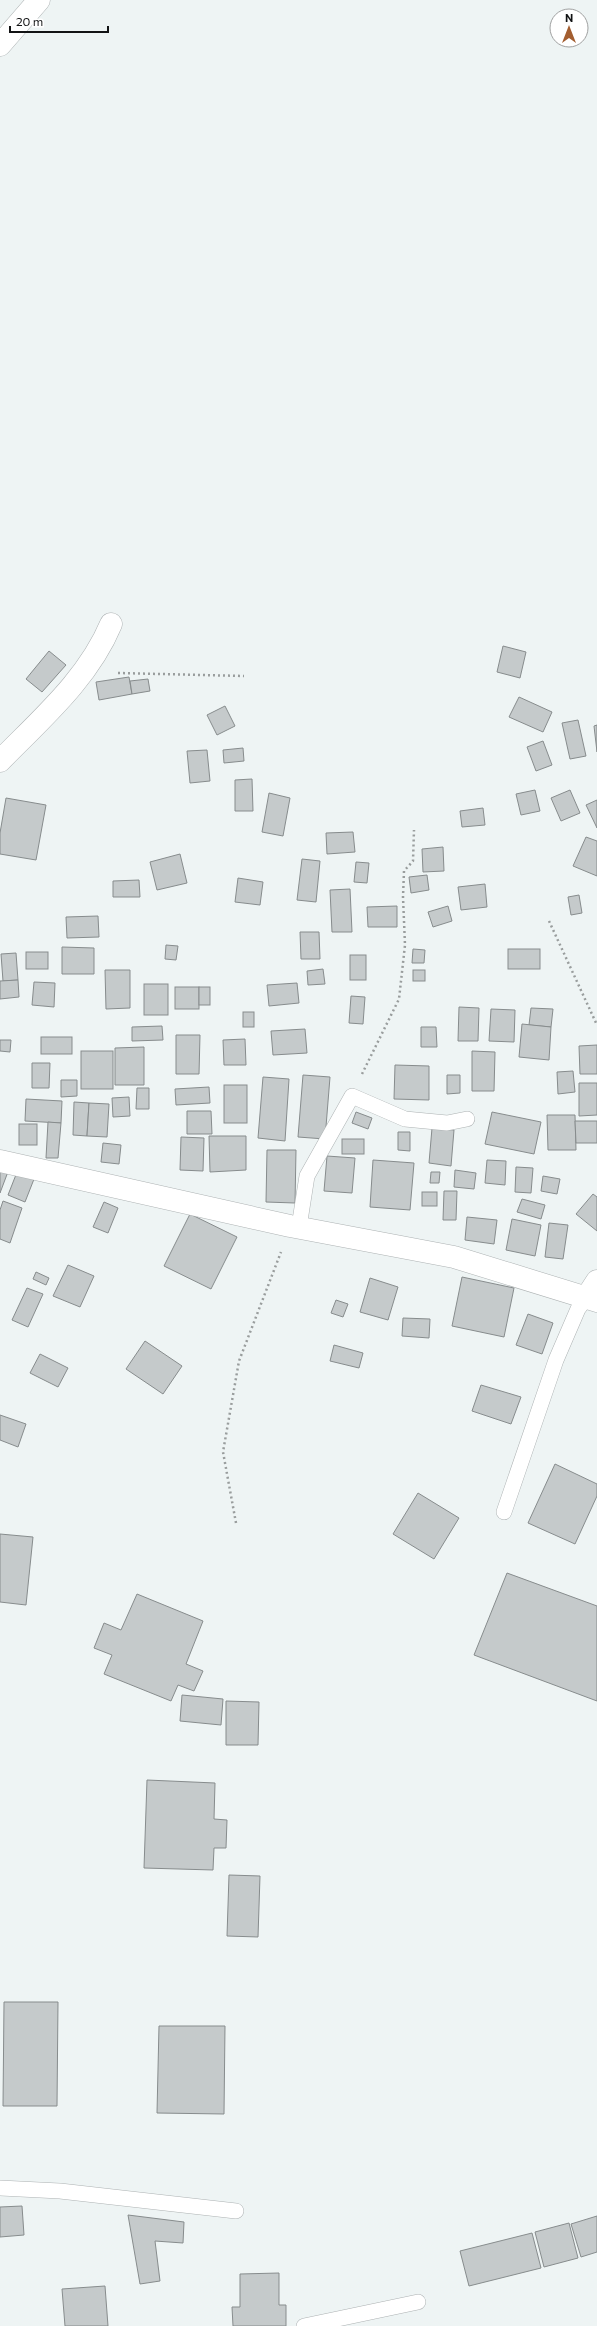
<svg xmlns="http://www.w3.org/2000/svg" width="597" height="2326" font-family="Commissioner,sans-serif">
<rect width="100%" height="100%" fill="#eef4f4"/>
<g fill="#c5cacb" stroke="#878c8d">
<polygon points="503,646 526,652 520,678 497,672"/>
<polygon points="49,651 66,665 42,692 26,679"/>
<polygon points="129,677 132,694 99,700 96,682"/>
<polygon points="148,679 150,691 132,694 130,681"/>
<polygon points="519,697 552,712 543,732 509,717"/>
<polygon points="225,706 235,726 217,735 207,715"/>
<polygon points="578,720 586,756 570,759 562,723"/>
<polygon points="597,725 597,752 594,726"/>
<polygon points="543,741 552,765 536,771 527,747"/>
<polygon points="243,748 244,761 224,763 223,750"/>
<polygon points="207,750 210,781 190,783 187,751"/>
<polygon points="252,779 253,811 235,811 235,780"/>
<polygon points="535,790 540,811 521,815 516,794"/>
<polygon points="570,790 580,813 561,821 551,798"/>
<polygon points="269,793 290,798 283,836 262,832"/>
<polygon points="6,798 46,805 36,860 0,854 0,833"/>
<polygon points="597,800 597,828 586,805"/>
<polygon points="483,808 485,825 462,827 460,811"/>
<polygon points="353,832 355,852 327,854 326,833"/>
<polygon points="586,837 597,841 597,876 573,866"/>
<polygon points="443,847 444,871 423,872 422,849"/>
<polygon points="180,854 187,883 157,890 150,862"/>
<polygon points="302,859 320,861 316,902 297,900"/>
<polygon points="356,862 369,863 367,883 354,882"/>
<polygon points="427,875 429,890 411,893 409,877"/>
<polygon points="238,878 263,882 260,905 235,902"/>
<polygon points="139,880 140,897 113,897 113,881"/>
<polygon points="485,884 487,907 461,910 458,887"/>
<polygon points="350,889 352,932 332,932 330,890"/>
<polygon points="579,895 582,913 571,915 568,897"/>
<polygon points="397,906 397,927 368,927 367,907"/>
<polygon points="448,906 452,921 433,927 428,912"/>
<polygon points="98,916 99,937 67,938 66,917"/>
<polygon points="300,932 319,932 320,959 301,959"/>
<polygon points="166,945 178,946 176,960 165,959"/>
<polygon points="62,947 94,948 94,974 62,974"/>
<polygon points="413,949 425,950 424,963 412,963"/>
<rect x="508" y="949" width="32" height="20"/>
<rect x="26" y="952" width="22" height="17"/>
<polygon points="16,953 18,980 3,981 1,954"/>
<rect x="350" y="955" width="16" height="25"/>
<polygon points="323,969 325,984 308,985 307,971"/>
<polygon points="105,970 130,970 130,1008 106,1009"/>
<rect x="413" y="970" width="12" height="11"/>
<polygon points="18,980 19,997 0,999 0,981"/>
<polygon points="34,982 55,983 54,1007 32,1005"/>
<polygon points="297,983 299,1003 269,1006 267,985"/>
<rect x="144" y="984" width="24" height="31"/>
<rect x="175" y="987" width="24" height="22"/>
<rect x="199" y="987" width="11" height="18"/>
<polygon points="351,996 365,997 363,1024 349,1023"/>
<polygon points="459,1007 479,1008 478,1041 458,1041"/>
<polygon points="531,1008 553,1009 551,1027 529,1025"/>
<polygon points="491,1009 515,1010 514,1042 489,1041"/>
<rect x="243" y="1012" width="11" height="15"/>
<polygon points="522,1024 551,1027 549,1060 519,1057"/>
<polygon points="162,1026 163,1040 132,1041 132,1027"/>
<polygon points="421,1027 436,1027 437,1047 421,1047"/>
<polygon points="305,1029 307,1053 273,1055 271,1031"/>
<polygon points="176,1035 200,1035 199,1074 176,1074"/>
<rect x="41" y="1037" width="31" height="17"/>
<polygon points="245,1039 246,1065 224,1065 223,1040"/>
<polygon points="0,1040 11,1040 10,1052 0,1051"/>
<polygon points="597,1045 597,1074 580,1074 579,1046"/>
<polygon points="144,1047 144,1085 115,1085 115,1048"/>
<rect x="81" y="1051" width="32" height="38"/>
<polygon points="472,1051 495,1052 494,1091 472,1091"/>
<polygon points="32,1063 50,1063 49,1088 32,1088"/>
<polygon points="395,1065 429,1066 429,1100 394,1099"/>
<polygon points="573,1071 575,1092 558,1094 557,1072"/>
<polygon points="303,1075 330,1077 325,1139 298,1137"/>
<polygon points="447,1075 460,1075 460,1093 447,1094"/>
<polygon points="263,1077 289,1079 285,1141 258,1138"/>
<polygon points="61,1080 77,1080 77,1096 61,1097"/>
<polygon points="579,1083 597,1083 597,1115 579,1116"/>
<rect x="224" y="1085" width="23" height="38"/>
<polygon points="209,1087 210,1103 176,1105 175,1089"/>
<polygon points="137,1088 149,1088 149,1109 136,1109"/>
<polygon points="129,1097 130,1116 113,1117 112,1098"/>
<polygon points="26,1099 62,1101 61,1123 25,1121"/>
<polygon points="74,1102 89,1103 87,1136 73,1135"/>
<polygon points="89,1103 109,1104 107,1137 87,1136"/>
<polygon points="187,1111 211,1111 212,1134 187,1134"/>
<polygon points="356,1112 372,1118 368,1129 352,1123"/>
<polygon points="492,1112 541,1122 534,1154 485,1144"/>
<polygon points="547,1115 575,1115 576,1150 548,1150"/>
<polygon points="575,1121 597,1121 597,1143 576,1143"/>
<polygon points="48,1122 61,1123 58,1158 46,1158"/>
<rect x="19" y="1124" width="18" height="21"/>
<polygon points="432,1128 454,1130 451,1166 429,1163"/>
<polygon points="398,1132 410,1132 410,1151 398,1150"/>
<polygon points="209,1136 246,1136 246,1170 210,1172"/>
<polygon points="181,1137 204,1138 203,1171 180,1170"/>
<rect x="342" y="1139" width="22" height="15"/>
<polygon points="103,1143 121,1145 119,1164 101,1162"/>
<polygon points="267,1150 296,1150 295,1203 266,1202"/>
<polygon points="327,1156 355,1158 352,1193 324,1191"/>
<polygon points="373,1160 414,1163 410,1210 370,1207"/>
<polygon points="487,1160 506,1161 505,1185 485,1183"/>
<polygon points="0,1166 9,1169 0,1193"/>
<polygon points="19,1167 36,1174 25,1202 8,1195"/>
<polygon points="516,1167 533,1168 531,1193 515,1192"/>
<polygon points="455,1170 476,1173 474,1189 454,1187"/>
<polygon points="431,1172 440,1172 439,1183 430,1183"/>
<polygon points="543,1176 560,1179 557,1194 541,1191"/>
<polygon points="444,1191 457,1191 456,1220 443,1220"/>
<rect x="422" y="1192" width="15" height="14"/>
<polygon points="593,1194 597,1197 597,1231 576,1214"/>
<polygon points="522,1199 545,1205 541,1219 517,1212"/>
<polygon points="3,1201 22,1208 10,1243 0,1239 0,1210"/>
<polygon points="104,1202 118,1208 108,1233 93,1227"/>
<polygon points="190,1214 237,1237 211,1289 164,1266"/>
<polygon points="467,1217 497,1220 494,1244 465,1240"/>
<polygon points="512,1219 541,1225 535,1256 506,1250"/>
<polygon points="549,1223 568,1225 563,1259 545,1257"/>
<polygon points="68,1265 94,1276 80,1307 53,1296"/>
<polygon points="36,1272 49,1278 46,1285 33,1279"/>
<polygon points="462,1277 514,1288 504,1337 452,1326"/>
<polygon points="370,1278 398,1287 388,1320 360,1312"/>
<polygon points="27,1288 43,1294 28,1327 12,1320"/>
<polygon points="336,1300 348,1304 343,1317 331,1313"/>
<polygon points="528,1314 553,1323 542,1354 516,1345"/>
<polygon points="403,1318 430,1319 429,1338 402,1336"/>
<polygon points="145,1341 182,1366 163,1394 126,1369"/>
<polygon points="334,1345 363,1353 359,1368 330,1361"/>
<polygon points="40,1354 68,1368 58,1387 30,1373"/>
<polygon points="481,1385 521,1397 511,1424 472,1411"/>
<polygon points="0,1415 26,1424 18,1447 0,1440"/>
<polygon points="555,1464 597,1484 597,1496 575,1544 528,1523"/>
<polygon points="418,1493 459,1518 434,1559 393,1534"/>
<polygon points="0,1534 33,1537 26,1605 0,1602"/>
<polygon points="507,1573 597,1606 597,1701 474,1655"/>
<polygon points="137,1594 203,1621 186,1664 203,1671 194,1691 178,1685 171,1701 104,1674 112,1655 94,1648 104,1623 121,1630"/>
<polygon points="182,1695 223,1699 221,1725 180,1721"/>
<polygon points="226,1701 259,1702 258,1745 226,1745"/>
<polygon points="147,1780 215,1783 214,1819 227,1820 226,1848 214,1848 213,1870 144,1868"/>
<polygon points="229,1875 260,1876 258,1937 227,1936"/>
<polygon points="4,2002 58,2002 57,2106 3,2106"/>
<polygon points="159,2026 225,2026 224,2114 157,2113"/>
<polygon points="22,2206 24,2235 0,2237 0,2207"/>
<polygon points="128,2215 184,2222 183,2243 155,2241 160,2281 140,2284"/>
<polygon points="597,2216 597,2252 581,2257 571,2224"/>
<polygon points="569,2223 578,2258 544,2267 535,2232"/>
<polygon points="532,2233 541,2268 469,2286 460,2251"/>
<polygon points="279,2273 279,2305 286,2305 286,2326 233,2326 232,2307 240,2307 240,2274"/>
<polygon points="105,2286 108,2326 65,2326 62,2289"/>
</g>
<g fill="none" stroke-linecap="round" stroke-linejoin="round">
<defs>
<g id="service">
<polyline points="299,1227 307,1176 352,1096 405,1119 447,1123 467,1119"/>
<polyline points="504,1512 556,1360 578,1309 586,1298"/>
<polyline points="0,2188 60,2191 236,2211"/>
<polyline points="304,2326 418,2302"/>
</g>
<g id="minor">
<polyline points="0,45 39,0"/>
<path d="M0 761C41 719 88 679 111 624"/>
<polyline points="586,1298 597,1281"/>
</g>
<polyline id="tertiary" points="0,1161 290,1226 454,1257 597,1301"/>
</defs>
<use href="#service" stroke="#adb2b3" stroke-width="16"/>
<use href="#minor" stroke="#adb2b3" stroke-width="23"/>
<use href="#tertiary" stroke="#adb2b3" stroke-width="23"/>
<g stroke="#999d9d" stroke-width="2.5" stroke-dasharray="2 3" stroke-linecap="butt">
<polyline points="118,673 244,676"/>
<polyline points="549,921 597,1025"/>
<polyline points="362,1074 399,999 405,945 403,897 404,871 413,861 414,830"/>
<polyline points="236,1523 223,1452 239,1361 281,1252"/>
</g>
<use href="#service" stroke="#fff" stroke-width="15"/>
<use href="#minor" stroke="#fff" stroke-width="22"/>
<use href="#tertiary" stroke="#fff" stroke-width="22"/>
</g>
<g transform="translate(569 28)"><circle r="19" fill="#ffffff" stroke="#a0a1a1"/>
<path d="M0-3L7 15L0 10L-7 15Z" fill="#a35e30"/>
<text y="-6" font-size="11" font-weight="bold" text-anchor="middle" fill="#121314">N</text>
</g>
<path d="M10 26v6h98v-6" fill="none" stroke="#121314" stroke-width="2"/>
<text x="16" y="26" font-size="12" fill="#121314" stroke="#ffffff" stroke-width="3" paint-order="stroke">20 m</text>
</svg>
